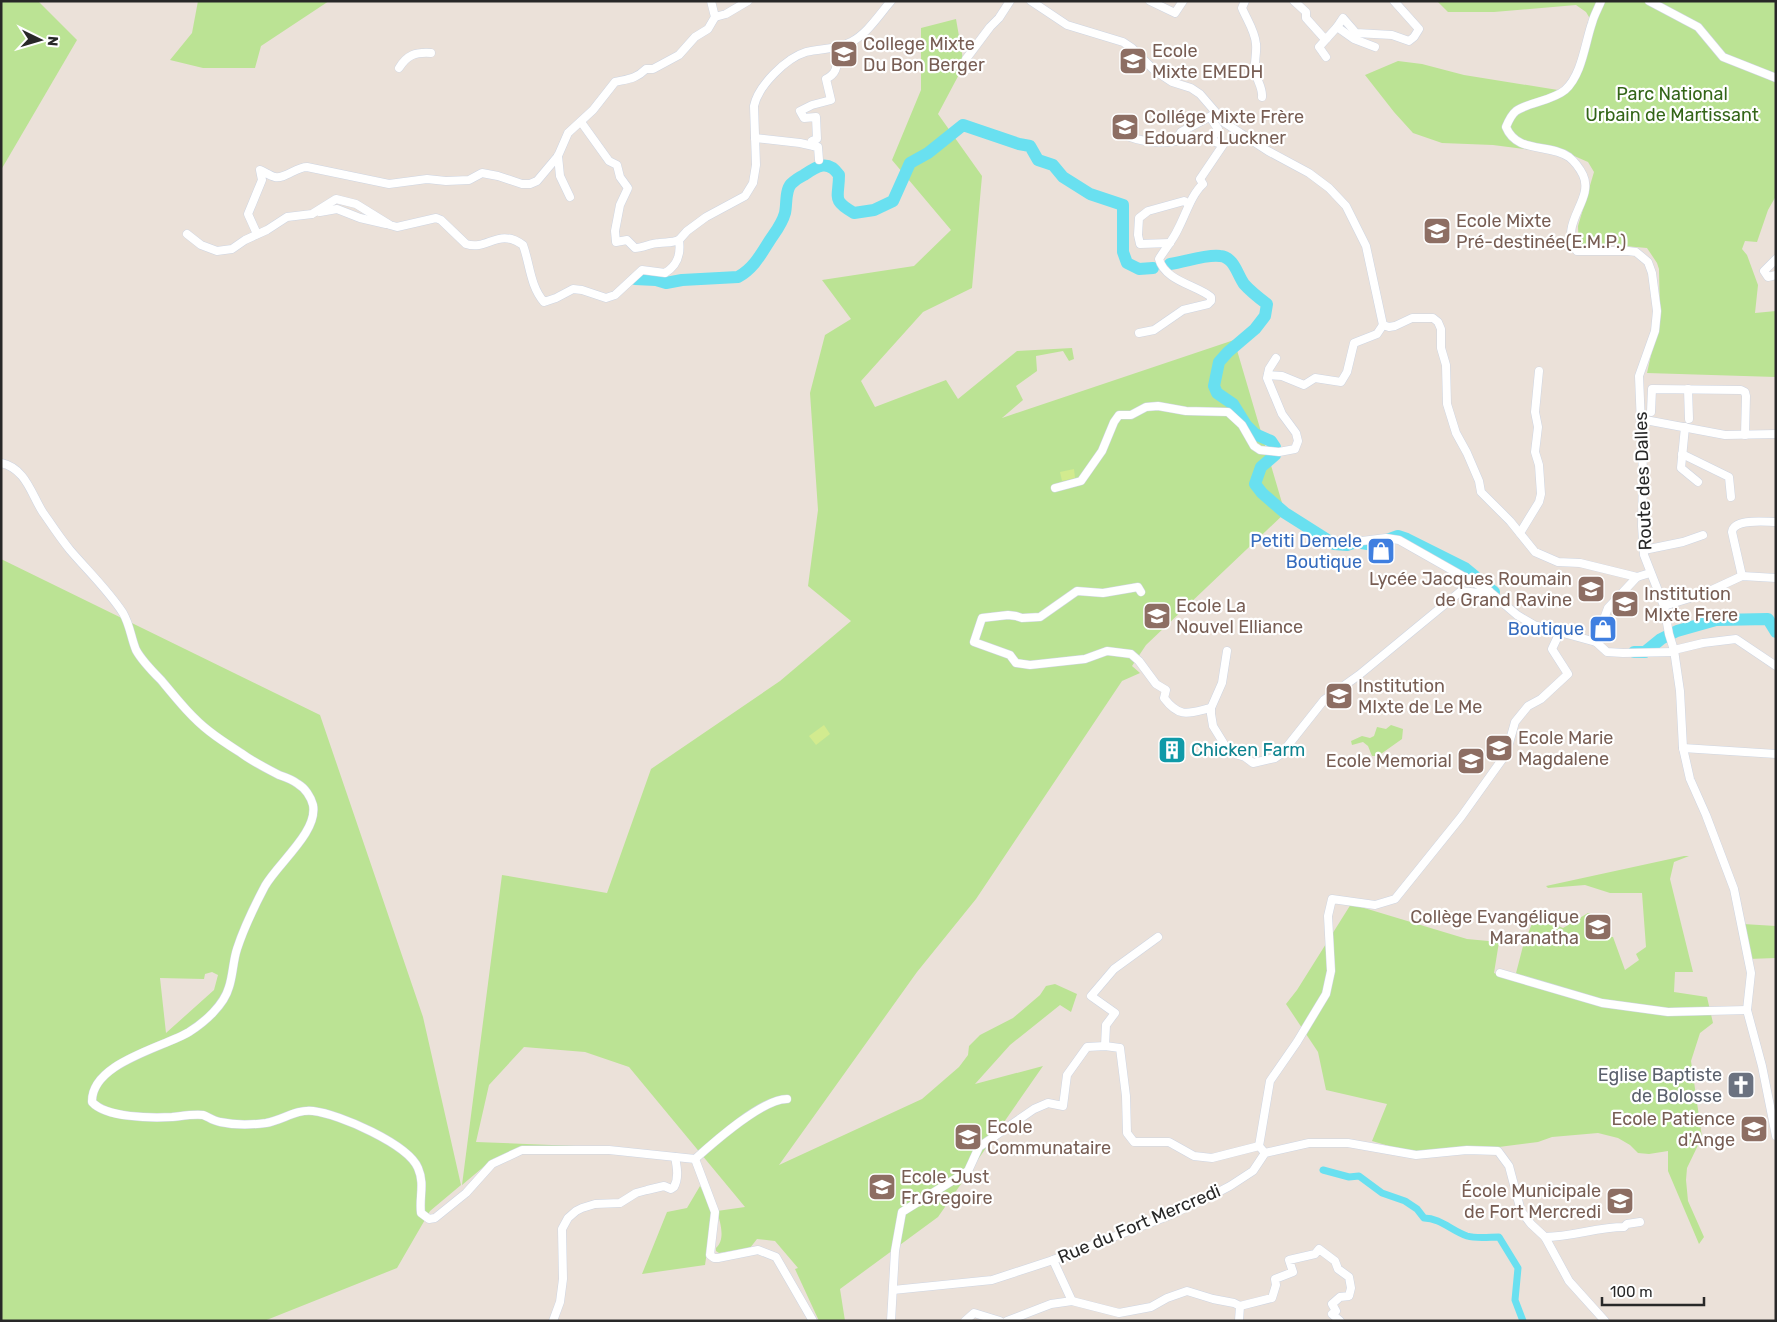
<svg xmlns="http://www.w3.org/2000/svg" width="1777" height="1322" font-family="Rubik,sans-serif">
<rect width="100%" height="100%" fill="#ebe1d9"/>
<g fill="#bbe394" fill-rule="evenodd">
<polygon points="1,1 38,1 77,40 1,170"/>
<polygon points="198,1 329,1 261,46 255,68 203,68 170,60 192,33"/>
<polygon points="1437,1 1776,1 1776,196 1768,210 1757,242 1745,241 1742,249 1747,255 1758,285 1755,313 1776,311 1776,377 1647,373 1660,314 1659,269 1657,263 1647,248 1602,244 1579,251 1578,226 1594,172 1588,162 1572,155 1493,145 1442,143 1413,133 1394,112 1365,75 1398,61 1422,64 1464,75 1564,91 1585,50 1592,22 1586,12 1576,5 1494,12 1448,12"/>
<path d="M956 19 964 65 938 114 982 176 972 288 923 312 861 381 875 407 946 380 958 399 1017 351 1072 348 1074 359 1069 361 1063 351 1036 356 1037 371 1016 386 1023 400 1002 418 1234 340 1285 513 1146 645 1132 666 1140 673 1122 681 976 899 917 972 779 1165 922 1099 959 1067 968 1055 969 1046 980 1035 1013 1018 1040 995 1046 986 1055 984 1077 994 1071 1012 1060 1005 1010 1045 975 1084 1043 1066 938 1217 840 1289 845 1321H819L795 1269 798 1268 775 1241 757 1239 750 1248 719 1253 716 1251V1248C726 1239 720 1222 717 1211L745 1207 629 1067 585 1052 524 1047 489 1085 476 1142 576 1146H526L493 1159 462 1185 502 875 607 893 651 769 780 681 851 621 808 586 818 510 810 393 825 335 851 319 822 280 914 266 951 230 892 160 921 90V28Z"/>
<path d="M1 559 320 715 423 1017 461 1185 430 1211 397 1268 264 1321H1ZM212 972 218 975 214 990 166 1033 160 978 204 979 205 974Z"/>
<polygon points="1391,725 1403,729 1402,739 1378,756 1372,756 1368,746 1363,742 1352,745 1351,741 1362,736 1370,738 1374,736 1377,727 1386,729"/>
<polygon points="1684,856 1689,856 1674,862 1670,879 1693,972 1675,972 1674,992 1707,997 1713,1023 1700,1033 1691,1061 1702,1137 1687,1168 1686,1180 1688,1201 1704,1237 1699,1244 1668,1171 1668,1151 1649,1154 1638,1153 1630,1145 1618,1138 1598,1133 1552,1137 1538,1142 1491,1148 1475,1146 1453,1151 1406,1151 1372,1141 1387,1104 1326,1090 1318,1052 1286,1004 1297,990 1351,904 1467,939 1499,942 1494,973 1514,981 1523,946 1535,916 1563,928 1588,913 1592,914 1589,938 1613,937 1625,970 1639,960 1636,954 1646,947 1642,893 1610,893 1585,885 1548,888 1546,886"/>
<polygon points="1743,924 1776,926 1776,958 1748,959"/>
<polygon points="700,1186 713,1211 705,1265 642,1274 667,1212 687,1208"/>
</g>
<g fill="#d2eb8f">
<polygon points="1074,469 1075,478 1062,481 1060,472"/>
<polygon points="824,725 830,734 816,745 809,736"/>
</g>
<g fill="none" stroke-linecap="round" stroke-linejoin="round">
<path stroke="#69e0f0" stroke-width="7" d="M1323 1170 1349 1177 1359 1176 1382 1193 1405 1201 1417 1209 1424 1218C1440 1218 1452 1231 1467 1236 1477 1239 1490 1237 1499 1237L1518 1268 1515 1300 1523 1321"/>
<g stroke="#69e0f0" stroke-width="12">
<path d="M1170 264C1185 262 1206 254 1220 256 1234 257 1237 274 1244 284 1251 292 1259 298 1267 304L1265 316 1255 329 1228 352 1219 362 1214 386 1217 393 1233 404 1246 425 1255 434 1271 441 1275 447V455L1261 467 1255 484 1262 493 1285 513 1334 544 1347 545 1356 542 1373 545 1398 536 1407 539 1465 568 1494 592"/>
<path d="M635 279 656 280 666 283 682 280 738 277C754 268 761 254 770 240 776 231 782 224 785 213 787 204 785 191 791 184 795 180 800 177 804 175 817 166 828 159 839 175 839 198 831 200 854 213L874 210 893 201 910 163 928 153 963 125 1019 144 1030 146 1038 160 1053 165 1063 177 1090 194 1123 205V252L1127 263 1139 269 1153 268"/>
<polyline points="1634,652 1645,652 1661,639 1677,631 1716,620 1768,619 1776,632"/>
</g>
<defs>
<g id="minor">
<polyline points="1031,1 1067,25 1123,42 1132,48 1154,70 1172,82 1191,88 1200,94 1225,123 1268,151 1309,173 1329,188 1346,206 1366,246 1383,325 1389,327 1395,326 1412,318 1433,318 1438,322 1441,329 1441,348 1446,365 1447,404 1456,433 1467,453 1479,481 1481,492 1510,521 1535,552 1558,562 1580,563 1637,577"/>
<polyline points="1150,1 1175,13 1183,1"/>
<path d="M1245 1 1242 8C1247 20 1255 31 1256 44 1257 53 1254 63 1255 71 1257 81 1263 88 1262 97"/>
<polyline points="1294,1 1306,12 1306,18 1323,37 1327,38"/>
<path d="M1601 1C1598 9 1594 15 1592 23 1585 43 1582 75 1565 90 1552 101 1529 102 1516 111 1511 115 1508 122 1506 127 1517 154 1549 143 1569 157 1574 161 1580 169 1583 175 1595 200 1557 224 1577 251H1628L1636 252 1648 262 1652 273 1657 311 1655 331 1639 376 1643 473 1642 526 1644 555 1664 606 1669 634 1674 650 1680 691 1683 748 1690 779 1706 815 1734 889 1751 973 1747 1010 1762 1066 1776 1136"/>
<polyline points="1649,1 1698,27 1723,57 1776,78"/>
<polyline points="715,17 726,14 748,1"/>
<polyline points="1337,27 1354,39 1375,47"/>
<polyline points="1326,57 1319,47 1337,27 1343,18 1356,33 1392,35 1409,41 1414,37 1419,29 1394,1"/>
<path d="M399 68C407 55 415 52 431 53"/>
<polyline points="968,69 966,59 990,27 999,18 1010,1"/>
<path d="M581 122 609 161 617 165 620 177 628 188 620 205 615 231 616 242 627 240 635 248C643 248 651 243 659 243 667 242 672 243 679 240"/>
<path d="M1127 136C1143 142 1159 144 1176 141L1181 132 1213 115"/>
<polyline points="755,138 800,143 818,147 819,160"/>
<path d="M814 146 812 141 817 139 816 117 804 118 800 111 812 105 831 100 826 79C843 70 833 59 839 47"/>
<polyline points="558,156 560,176 570,197"/>
<polyline points="320,212 337,209 360,218 386,224"/>
<path d="M187 234 201 245 217 251 232 249 245 240 267 230 287 217 312 214 336 199 356 204 390 225 397 227 436 218 441 220 466 244C488 251 498 227 523 245 530 264 530 286 544 302L556 298 573 289 582 290 606 298 615 295 642 270 665 273C678 265 681 254 679 240L687 231 706 217 745 196 753 183 756 165 754 106C758 86 786 58 806 52 820 48 837 50 851 42 867 34 879 15 891 1"/>
<path d="M257 234 248 214 262 180 260 170C265 172 270 176 275 177 285 179 296 167 307 167L389 184 427 179 446 181 469 180 482 173 498 176 522 184H530L537 181 558 156 568 133 593 110 615 82C628 79 636 79 646 69H653L679 55 695 37 708 29 715 17 711 1"/>
<polyline points="1170,243 1140,244 1138,235 1139,218 1148,211 1184,201 1189,204"/>
<polyline points="1776,259 1764,271 1768,277 1776,275"/>
<path d="M1139 333 1154 330 1183 310 1208 304 1211 301V297C1196 285 1165 281 1159 259 1165 249 1173 240 1178 229 1186 214 1191 195 1203 184L1200 179 1223 145 1211 140 1218 129 1210 117"/>
<polyline points="1268,375 1282,376 1304,385 1315,378 1341,382 1347,372 1354,343 1377,334 1383,325"/>
<polyline points="1688,389 1689,419"/>
<polyline points="1651,412 1652,389 1741,390 1745,392 1746,396 1745,435"/>
<polyline points="1640,419 1725,435 1776,434"/>
<polyline points="1685,427 1681,468 1698,482"/>
<polyline points="1682,454 1729,477 1731,497"/>
<path d="M1 463C25 468 31 493 42 511 51 524 60 538 70 550 88 571 108 590 123 613 130 625 131 638 136 650 142 661 152 671 161 680 176 698 191 717 209 731 219 739 230 746 241 753 253 762 266 768 279 775 285 777 293 780 298 784 305 788 311 797 313 805 318 832 278 863 265 886 255 905 244 927 237 949 233 961 233 975 229 987 224 1005 205 1022 189 1032 162 1048 91 1063 92 1102 106 1118 152 1118 172 1117 182 1116 193 1114 203 1115 207 1116 213 1121 220 1122 234 1125 251 1125 266 1123 283 1120 296 1109 313 1111 339 1114 408 1144 418 1168 425 1184 419 1197 421 1213L429 1219 435 1218 466 1193 492 1164 522 1150H609L695 1159 715 1212 710 1255 714 1258H718L758 1250 776 1257 813 1321"/>
<polyline points="1055,488 1081,481 1102,451 1114,422 1119,415 1131,415 1146,407 1158,406 1186,411 1228,412 1242,425 1254,446 1260,450 1279,452 1295,449 1298,441 1296,433 1282,414 1267,378 1269,369 1276,358"/>
<polyline points="1520,533 1539,502 1541,494 1539,465 1535,452 1538,427 1535,412 1539,371"/>
<polyline points="1332,541 1362,541 1386,538 1399,540 1489,591"/>
<polyline points="1644,550 1683,542 1703,535"/>
<path d="M1742 576 1732 532C1734 518 1765 522 1776 522"/>
<path d="M1141 592 1138 587 1103 593 1077 591 1040 617 1022 618 1016 616 1008 615 982 618 974 642 1010 655 1016 663 1030 665 1085 659 1107 651 1131 654 1139 661 1156 684 1166 690 1164 698C1180 719 1189 713 1211 708"/>
<polyline points="1664,606 1703,594 1742,576 1776,578"/>
<polyline points="1596,642 1607,652 1623,653 1674,652"/>
<polyline points="1674,650 1703,643 1736,639 1776,666"/>
<polyline points="1227,651 1222,683 1211,708 1211,714 1213,726 1229,752 1245,757 1253,763 1275,758 1282,753 1324,700 1359,675 1461,591 1479,593 1489,591 1517,615 1534,625 1596,642 1599,639 1602,624 1608,608 1637,577 1650,573"/>
<polyline points="1683,748 1776,754"/>
<polyline points="1500,973 1602,1003 1668,1012 1747,1010"/>
<polyline points="1105,1046 1106,1025 1115,1013 1091,996 1114,969 1158,937"/>
<polyline points="1265,1153 1259,1146 1270,1081 1297,1042 1326,994 1331,971 1328,916 1332,899 1375,905 1395,899 1461,817 1506,754 1515,722 1528,706 1541,699 1568,674 1552,649 1560,632"/>
<path d="M695 1159C714 1142 762 1099 787 1099"/>
<path d="M1545 1237C1572 1237 1597 1227 1624 1227L1627 1224 1640 1222"/>
<polyline points="1053,1260 1072,1301 1119,1313 1151,1307 1167,1298 1187,1291 1213,1299 1234,1303 1240,1306 1239,1321"/>
<polyline points="893,1290 992,1280 1053,1260 1168,1216 1207,1198 1230,1186 1253,1171 1265,1153 1309,1143 1348,1143 1416,1155 1467,1150 1498,1151 1509,1166 1521,1211 1531,1224 1545,1237 1569,1281 1605,1321"/>
<polyline points="1240,1306 1272,1298 1276,1285 1275,1279 1293,1272 1289,1260 1315,1254 1319,1249 1335,1261 1338,1269 1349,1277 1351,1288 1349,1296 1340,1297 1332,1304 1336,1311 1332,1314 1340,1321"/>
<path d="M553 1321 560 1302 563 1279 562 1229 568 1218 576 1211 582 1208 595 1204 620 1203 636 1193 647 1190 664 1186 671 1189 674 1187C679 1178 677 1167 675 1157"/>
<polyline points="891,1321 895,1251 902,1212 968,1171 979,1147 1034,1109 1048,1103 1063,1106 1067,1075 1087,1047 1105,1046 1120,1048 1126,1096 1127,1133 1134,1142 1169,1142 1194,1156 1212,1158 1259,1146"/>
<polyline points="965,1321 974,1313 1000,1321"/>
<polyline points="1007,1321 1051,1304 1072,1301"/>
</g>
</defs>
<use href="#minor" stroke="#ced5e2" stroke-width="9"/>
<use href="#minor" stroke="#fff" stroke-width="8"/>
</g>
<defs>
<symbol id="school-square" viewBox="-11 -11 22 22"><rect x="-9" y="-9" width="18" height="18" rx="4" fill="#8d6e63" stroke="#fff"/><path d="M0-5L7-2L0 1L-7-2ZM-4 1L0 2.5L4 1V4Q0 6-4 4Z" fill="#fff"/></symbol>
<symbol id="shop-square" viewBox="-11 -11 22 22"><rect x="-9" y="-9" width="18" height="18" rx="4" fill="#3f7fe0" stroke="#fff"/><path d="M-5-2.5h2.3a2.7 3.5 0 0 1 5.4 0H5L5.5 6h-11ZM-1.5-2.5h3a1.5 2.3 0 0 0-3 0Z" fill="#fff"/></symbol>
<symbol id="building-square" viewBox="-11 -11 22 22"><rect x="-9" y="-9" width="18" height="18" rx="4" fill="#0f9aa8" stroke="#fff"/><path d="M-4-6H4V6H1V3H-1V6H-4ZM-2.5-4.3h1.7v1.8h-1.7ZM.8-4.3h1.7v1.8H.8ZM-2.5-1h1.7V.8h-1.7ZM.8-1h1.7V.8H.8Z" fill="#fff"/></symbol>
<symbol id="church-square" viewBox="-11 -11 22 22"><rect x="-9" y="-9" width="18" height="18" rx="4" fill="#6b7280" stroke="#fff"/><path d="M-1.2-6h2.4v3.5h3.3v2.4h-3.3V6h-2.4V-.1h-3.3v-2.4h3.3Z" fill="#fff"/></symbol>
</defs>
<g fill-rule="evenodd">
<use href="#school-square" x="828" y="38" width="32" height="32"/>
<use href="#school-square" x="1117" y="45" width="32" height="32"/>
<use href="#school-square" x="1109" y="111" width="32" height="32"/>
<use href="#school-square" x="1421" y="215" width="32" height="32"/>
<use href="#shop-square" x="1365" y="535" width="32" height="32"/>
<use href="#school-square" x="1575" y="573" width="32" height="32"/>
<use href="#school-square" x="1609" y="588" width="32" height="32"/>
<use href="#school-square" x="1141" y="600" width="32" height="32"/>
<use href="#shop-square" x="1587" y="613" width="32" height="32"/>
<use href="#school-square" x="1323" y="680" width="32" height="32"/>
<use href="#school-square" x="1483" y="732" width="32" height="32"/>
<use href="#building-square" x="1156" y="734" width="32" height="32"/>
<use href="#school-square" x="1455" y="745" width="32" height="32"/>
<use href="#school-square" x="1582" y="911" width="32" height="32"/>
<use href="#church-square" x="1725" y="1069" width="32" height="32"/>
<use href="#school-square" x="1738" y="1113" width="32" height="32"/>
<use href="#school-square" x="952" y="1121" width="32" height="32"/>
<use href="#school-square" x="866" y="1171" width="32" height="32"/>
<use href="#school-square" x="1604" y="1185" width="32" height="32"/>
</g>
<g text-anchor="middle" stroke-width="4.5" stroke-linejoin="round" paint-order="stroke">
<g font-size="18" fill="#785e54" stroke="#fff" text-anchor="start">
<text x="863" y="50">College Mixte<tspan x="863" dy="21">Du Bon Berger</tspan></text>
<text x="1152" y="57">Ecole<tspan x="1152" dy="21">Mixte EMEDH</tspan></text>
<text x="1144" y="123">Collége Mixte Frère<tspan x="1144" dy="21">Edouard Luckner</tspan></text>
<text x="1456" y="227">Ecole Mixte<tspan x="1456" dy="21">Pré-destinée(E.M.P.)</tspan></text>
<text x="1572" y="585" text-anchor="end">Lycée Jacques Roumain<tspan x="1572" dy="21">de Grand Ravine</tspan></text>
<text x="1644" y="600">Institution<tspan x="1644" dy="21">MIxte Frere</tspan></text>
<text x="1176" y="612">Ecole La<tspan x="1176" dy="21">Nouvel Elliance</tspan></text>
<text x="1358" y="692">Institution<tspan x="1358" dy="21">MIxte de Le Me</tspan></text>
<text x="1518" y="744">Ecole Marie<tspan x="1518" dy="21">Magdalene</tspan></text>
<text x="1452" y="767" text-anchor="end">Ecole Memorial</text>
<text x="1579" y="923" text-anchor="end">Collège Evangélique<tspan x="1579" dy="21">Maranatha</tspan></text>
<text x="1735" y="1125" text-anchor="end">Ecole Patience<tspan x="1735" dy="21">d'Ange</tspan></text>
<text x="987" y="1133">Ecole<tspan x="987" dy="21">Communataire</tspan></text>
<text x="901" y="1183">Ecole Just<tspan x="901" dy="21">Fr.Gregoire</tspan></text>
<text x="1601" y="1197" text-anchor="end">École Municipale<tspan x="1601" dy="21">de Fort Mercredi</tspan></text>
</g>
<g font-size="18" fill="#336518" stroke="#fff">
<text x="1672" y="100">Parc National<tspan x="1672" dy="21">Urbain de Martissant</tspan></text>
</g>
<g font-size="18" fill="#282828" stroke="#fff">
<text transform="translate(1643 481) rotate(-92)" y="6">Route des Dalles</text>
<text transform="translate(1139 1224) rotate(-23)" y="6">Rue du Fort Mercredi</text>
</g>
<g font-size="18" fill="#366cbe" stroke="#fff" text-anchor="end">
<text x="1362" y="547">Petiti Demele<tspan x="1362" dy="21">Boutique</tspan></text>
<text x="1584" y="635">Boutique</text>
</g>
<g font-size="18" fill="#0d838f" stroke="#fff" text-anchor="start">
<text x="1191" y="756">Chicken Farm</text>
</g>
<g font-size="18" fill="#5b616d" stroke="#fff" text-anchor="end">
<text x="1722" y="1081">Eglise Baptiste<tspan x="1722" dy="21">de Bolosse</tspan></text>
</g>
</g>
<rect width="1777" height="1322" fill="none" stroke="#282828" stroke-width="5"/>
<g transform="translate(40 40) rotate(95)" stroke="#ffffff" stroke-width="4" paint-order="stroke">
<path d="M0-4L9 19L0 12L-9 19Z" fill="#282828"/>
<text y="-8" font-size="14" font-weight="bold" text-anchor="middle" fill="#282828">N</text>
</g>
<path d="M1602 1297v8h102v-8" fill="none" stroke="#282828" stroke-width="2.5"/>
<text x="1610" y="1297" font-size="15" fill="#282828" stroke="#ffffff" stroke-width="4" paint-order="stroke">100 m</text>
</svg>
